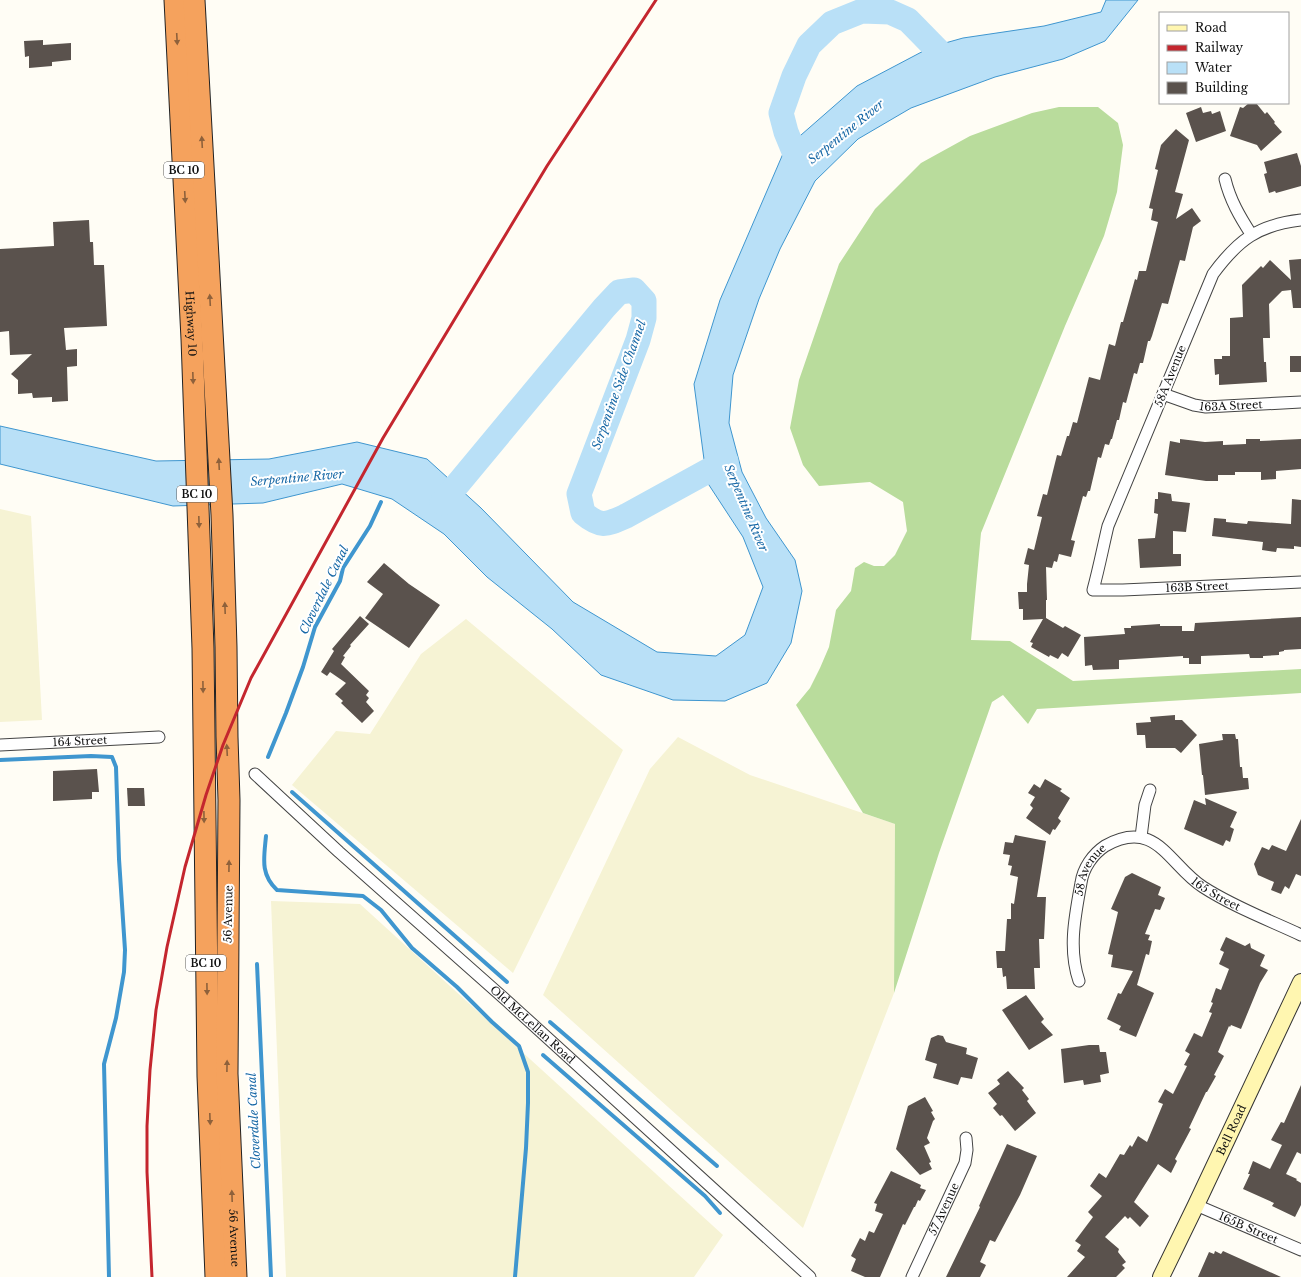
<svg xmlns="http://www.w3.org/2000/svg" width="1301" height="1277" font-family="'Libre Baskerville',serif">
<rect width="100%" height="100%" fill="#fffdf5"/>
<g fill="#f6f3d4">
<polygon points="0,509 31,516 42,720 0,722"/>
<polygon points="466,619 623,750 513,973 292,785 336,731 370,734 421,654"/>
<polygon points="678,737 750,775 895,824 894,993 803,1228 543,995 650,769"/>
<polygon points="271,901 360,904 723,1235 694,1277 286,1277"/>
</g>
<polygon fill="#b9dc9c" points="1059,107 1098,107 1118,123 1123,145 1117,192 1104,236 1065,326 981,533 971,640 1010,641 1073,681 1301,669 1301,693 1037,709 1028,724 1003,695 992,702 939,853 894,993 895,824 863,813 796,705 810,688 820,668 829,647 836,610 851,591 855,568 864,562 874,566 884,566 895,555 907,531 903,502 870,482 819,486 803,465 790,428 799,380 839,264 875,209 921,163 970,136 1032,113"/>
<polygon fill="#b9e0f7" stroke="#3f96cf" points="1106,0 1138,0 1105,41 1063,59 995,77 911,108 858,139 815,181 780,249 759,299 733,375 729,423 742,472 766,518 795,560 802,591 791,643 767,683 725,701 673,700 601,675 552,629 487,577 444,534 392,499 342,484 263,503 173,506 0,464 0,426 156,461 269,459 357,442 427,459 481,508 573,602 657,652 716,656 745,635 763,587 743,537 707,482 694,384 720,300 785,149 857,86 931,47 963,38 1044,26 1101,12"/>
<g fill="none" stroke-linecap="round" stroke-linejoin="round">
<g stroke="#3f96cf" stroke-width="4">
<polyline points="268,757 286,713 303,667 315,627 340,581 343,568 370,526 381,502"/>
<polyline points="0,760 91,756 112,757 116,767 119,859 125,950 124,972 116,1018 104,1064 109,1277"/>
<polyline points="292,792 507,982"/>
<path d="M266 836C264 858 260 874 277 890L363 896 381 910 412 948 457 987 492 1022 519 1046 528 1072V1103L526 1148 515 1277"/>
<polyline points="257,964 271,1277"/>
<polyline points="550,1022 717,1166"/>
<polyline points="543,1055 705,1196 720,1213"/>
</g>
<g stroke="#b9e0f7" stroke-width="25">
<polyline points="802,171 786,132 781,113 794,76 809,45 832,23 862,11 890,12 908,20 957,70"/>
<path d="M442 503 604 308 619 292 634 290 644 301V318L638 340 579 494 583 513C601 528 606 525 626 516L726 461"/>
</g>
</g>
<g fill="#5a524d">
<polygon points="43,40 43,45 71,43 71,60 52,62 52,66 29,68 29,56 25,57 24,41"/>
<polygon points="1249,103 1256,103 1265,114 1267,112 1275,122 1274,123 1282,132 1261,151 1257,145 1230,136 1240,107 1243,108"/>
<polygon points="1201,107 1203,113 1211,111 1212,114 1220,111 1226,131 1196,142 1186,113"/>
<polygon points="1176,129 1189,140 1175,192 1183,194 1176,219 1192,208 1201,221 1193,227 1185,261 1180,260 1168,304 1162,303 1152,336 1150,341 1148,341 1143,363 1140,363 1137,374 1134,373 1126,403 1123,402 1119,420 1117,420 1112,439 1111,439 1109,445 1105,444 1101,458 1098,457 1090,491 1088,491 1086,497 1083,496 1071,540 1075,541 1071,557 1059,554 1057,562 1054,561 1052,568 1046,567 1047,600 1046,600 1046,618 1063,628 1065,626 1081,635 1068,657 1062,653 1058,659 1050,655 1049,657 1031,647 1033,643 1030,642 1043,619 1023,620 1023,609 1019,609 1018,592 1027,592 1027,584 1029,565 1024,564 1028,548 1034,550 1042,517 1037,516 1043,494 1047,495 1057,455 1061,456 1067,436 1069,436 1073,422 1077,423 1089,377 1100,380 1109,344 1115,346 1121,322 1123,322 1135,279 1137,280 1139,271 1146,271 1158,222 1151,220 1153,209 1149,208 1158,170 1155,169 1161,145"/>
<polygon points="1297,153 1301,166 1301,186 1276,193 1275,191 1269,193 1264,174 1267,173 1264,162"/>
<polygon points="89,220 90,242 93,242 94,265 104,265 107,326 64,328 66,350 77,349 77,366 67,367 68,401 52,402 52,397 33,398 32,393 18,394 18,380 11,374 32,354 10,355 9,331 0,332 0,249 54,246 53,222"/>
<polygon points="1301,259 1301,308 1293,308 1291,290 1282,291 1269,304 1270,338 1263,338 1264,362 1266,362 1267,382 1219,385 1219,374 1215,375 1214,359 1222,359 1222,356 1230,356 1230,318 1243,317 1242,285 1261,266 1263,268 1270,260 1291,280 1289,260"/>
<rect x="1290" y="356" width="11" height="16"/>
<polygon points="1180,439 1205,442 1223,441 1223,445 1246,444 1246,439 1260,439 1260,441 1301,439 1301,469 1276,471 1276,479 1261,480 1261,472 1235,472 1235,475 1218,475 1218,481 1206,481 1165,475 1170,441 1180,443"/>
<polygon points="1158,492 1171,494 1172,501 1190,503 1186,532 1173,531 1173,554 1181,554 1181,566 1140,568 1138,539 1155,538 1158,514 1154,513 1155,499 1158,499"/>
<polygon points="1292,499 1301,500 1301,547 1294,546 1294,549 1277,548 1276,552 1262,550 1263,542 1212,536 1214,518 1226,519 1226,522 1247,524 1248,521 1291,524"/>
<polygon points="384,563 409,584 440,605 409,648 365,618 383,594 367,582"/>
<polygon points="360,616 369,624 350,645 351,646 343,656 345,657 341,664 369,691 366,695 369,698 366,702 374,711 362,723 341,703 343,701 335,694 346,683 330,672 327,676 321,672 334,651 332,649"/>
<polygon points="1301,617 1301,649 1284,650 1284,651 1279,652 1279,655 1263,656 1263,658 1250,658 1249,654 1201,656 1201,664 1189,664 1189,658 1183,658 1183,656 1119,660 1119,669 1093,670 1092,665 1085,666 1084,637 1125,634 1124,628 1131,628 1131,626 1160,624 1160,626 1182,626 1182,631 1194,631 1195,623"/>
<polygon points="1175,715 1175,720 1182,720 1197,735 1181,753 1175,748 1146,748 1145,735 1137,735 1136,723 1151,722 1150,717"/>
<polygon points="1222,734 1235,734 1236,739 1238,739 1240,767 1242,767 1243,778 1248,778 1249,789 1205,795 1203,775 1202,775 1199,744 1223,740"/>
<polygon points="97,769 99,792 92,792 92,799 53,801 53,771"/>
<polygon points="1045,779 1062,789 1060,791 1070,798 1058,818 1061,821 1055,830 1053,829 1050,835 1026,818 1033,808 1030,805 1035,797 1028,793 1034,784 1040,788"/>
<polygon points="127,788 144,788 145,806 128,806"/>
<polygon points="1205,798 1237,812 1230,827 1234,829 1230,842 1226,840 1223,846 1184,829 1194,800 1206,805"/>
<polygon points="1301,819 1301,876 1296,874 1289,889 1285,886 1281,894 1271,890 1274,882 1258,875 1254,864 1262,847 1269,850 1272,845 1286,851"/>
<polygon points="1015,835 1046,841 1037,897 1046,897 1044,939 1039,939 1040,968 1034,968 1035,989 1007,989 1006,976 1003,977 1002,968 997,968 996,951 1005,951 1007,919 1011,919 1011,903 1014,904 1018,877 1010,875 1012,866 1008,865 1010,855 1003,854 1005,842 1013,843"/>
<polygon points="1132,873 1161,887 1158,895 1165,898 1160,910 1155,909 1145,934 1150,935 1148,940 1152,941 1149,955 1146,954 1137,985 1154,993 1136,1037 1119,1030 1121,1026 1107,1019 1118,993 1121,994 1133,971 1111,967 1113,955 1108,954 1118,912 1111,909 1125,877"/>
<polygon points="1226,937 1245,946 1250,943 1251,948 1265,955 1260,966 1268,970 1260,983 1241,1029 1231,1025 1230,1027 1229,1026 1218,1052 1224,1056 1214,1075 1216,1076 1207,1092 1206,1092 1189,1128 1191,1129 1175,1159 1177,1161 1171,1173 1158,1164 1134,1202 1149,1216 1140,1227 1130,1217 1128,1219 1125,1216 1105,1237 1119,1249 1118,1252 1126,1262 1122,1265 1125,1268 1116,1277 1067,1277 1085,1257 1077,1251 1081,1245 1075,1241 1093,1217 1088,1212 1102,1196 1090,1186 1099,1173 1106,1178 1120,1154 1124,1155 1130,1145 1132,1147 1138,1136 1147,1142 1163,1104 1158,1102 1165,1089 1173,1094 1187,1066 1184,1065 1190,1054 1185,1051 1194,1033 1202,1037 1212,1013 1209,1012 1213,1003 1211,1002 1216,988 1221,990 1229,969 1219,964 1224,952 1220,950"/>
<polygon points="1026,995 1044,1019 1041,1022 1053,1035 1029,1050 1002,1010"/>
<polygon points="938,1035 943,1036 946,1042 967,1048 966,1054 978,1058 972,1079 961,1077 958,1085 933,1078 937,1064 925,1060 931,1038"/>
<polygon points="1089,1045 1099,1045 1100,1052 1106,1052 1109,1073 1100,1075 1101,1082 1084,1085 1083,1080 1064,1083 1061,1049"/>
<polygon points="1008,1071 1024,1088 1022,1090 1029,1099 1027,1101 1036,1113 1015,1131 1002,1115 1000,1116 993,1108 997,1104 988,1093 1000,1084 997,1080"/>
<polygon points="1301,1085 1301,1154 1297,1152 1286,1174 1297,1179 1296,1180 1301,1183 1301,1205 1295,1217 1272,1206 1274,1203 1243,1189 1250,1174 1248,1174 1253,1161 1270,1169 1282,1145 1271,1140 1281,1122 1284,1123"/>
<polygon points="925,1097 933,1111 931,1112 935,1119 933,1121 927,1138 930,1143 924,1146 931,1162 929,1163 932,1169 920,1175 896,1149 908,1106"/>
<polygon points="1007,1144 1037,1156 1020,1195 995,1242 990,1240 980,1262 986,1265 980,1277 946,1277 980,1207 979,1206"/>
<polygon points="891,1171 921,1185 920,1188 926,1190 920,1201 918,1200 915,1207 914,1207 905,1225 903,1224 880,1277 865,1277 851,1271 856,1259 851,1256 860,1238 865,1241 869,1231 874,1233 883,1214 875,1211 877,1204 874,1203"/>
<polygon points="1215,1251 1221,1254 1223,1251 1281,1277 1198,1277 1209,1252 1214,1254"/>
</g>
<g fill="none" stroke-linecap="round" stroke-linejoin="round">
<defs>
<g id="street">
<path d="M1225 179C1230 200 1240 217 1251 234"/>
<path id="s1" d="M1301 220C1258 225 1238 240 1213 274L1108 526C1103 547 1099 568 1093 590H1123L1301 582"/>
<path id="s2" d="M1163 394 1194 405 1206 407 1301 402"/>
<path id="s3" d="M0 745 159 737"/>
<path id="s4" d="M255 774 339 852 507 1001 810 1277"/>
<polyline points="1141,837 1145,805 1150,790"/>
<path id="s5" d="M1079 981C1068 949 1075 916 1081 883 1083 868 1093 854 1105 846 1156 817 1169 865 1203 887 1234 907 1269 920 1301 935"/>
<path id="s6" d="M1196 1205 1301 1250"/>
<path id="s7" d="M912 1277 965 1163 967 1150 966 1138"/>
</g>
<g id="secondary">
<path id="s8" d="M1161 1277 1196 1205 1301 982"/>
</g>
<g id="highway">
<path id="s9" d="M175 0 192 339 203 648 208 1076 216 1277"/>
<path id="s10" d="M194 0 222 515 226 647 227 737 229 800 227 1074 236 1277"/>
</g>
</defs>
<use href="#street" stroke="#444" stroke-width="13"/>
<use href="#secondary" stroke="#333" stroke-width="18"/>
<use href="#highway" stroke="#222" stroke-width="23"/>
<use href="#street" stroke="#fff" stroke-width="11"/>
<use href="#secondary" stroke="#fff6b0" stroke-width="16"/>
<use href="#highway" stroke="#f5a25d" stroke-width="21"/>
<polyline stroke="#c4262e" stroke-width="3" points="152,1277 147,1172 147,1126 150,1070 156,1010 167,947 185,867 206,795 223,745 251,678 383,438 547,166 656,0"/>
</g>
<defs><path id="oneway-solid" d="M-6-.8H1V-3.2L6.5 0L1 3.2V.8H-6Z"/></defs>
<g fill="#8e613b">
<use href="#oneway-solid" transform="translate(177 39) rotate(87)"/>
<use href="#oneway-solid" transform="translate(202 142) rotate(-93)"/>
<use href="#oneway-solid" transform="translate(185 197) rotate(87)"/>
<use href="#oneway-solid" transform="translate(210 300) rotate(-93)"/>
<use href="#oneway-solid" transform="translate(193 378) rotate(88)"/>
<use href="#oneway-solid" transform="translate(219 464) rotate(-93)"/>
<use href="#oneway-solid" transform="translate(199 522) rotate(88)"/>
<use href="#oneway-solid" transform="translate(225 608) rotate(-92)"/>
<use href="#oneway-solid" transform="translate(203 687) rotate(89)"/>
<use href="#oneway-solid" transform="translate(227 750) rotate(-93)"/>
<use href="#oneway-solid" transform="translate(204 817) rotate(89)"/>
<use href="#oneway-solid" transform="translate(229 866) rotate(-89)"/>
<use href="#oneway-solid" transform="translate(207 989) rotate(89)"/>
<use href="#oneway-solid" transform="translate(227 1066) rotate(-89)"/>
<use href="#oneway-solid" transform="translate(210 1119) rotate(88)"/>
<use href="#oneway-solid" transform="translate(232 1196) rotate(-92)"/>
</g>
<g text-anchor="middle" stroke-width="4" stroke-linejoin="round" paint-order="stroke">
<g fill="#fff" stroke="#585858" stroke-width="1">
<rect x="164" y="162" width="40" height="16" rx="3"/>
<rect x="177" y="486" width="40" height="16" rx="3"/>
<rect x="186" y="955" width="40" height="16" rx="3"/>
</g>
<g font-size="10" font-weight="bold" fill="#111">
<text x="184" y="174">BC 10</text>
<text x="197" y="498">BC 10</text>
<text x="206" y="967">BC 10</text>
</g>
<g font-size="11" fill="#111" stroke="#fff">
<text dy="4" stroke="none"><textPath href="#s9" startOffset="324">Highway 10</textPath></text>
<text transform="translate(1170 376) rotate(-68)" y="4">58A Avenue</text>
<text dy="4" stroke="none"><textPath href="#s2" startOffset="70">163A Street</textPath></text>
<text dy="4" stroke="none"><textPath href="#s1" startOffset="550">163B Street</textPath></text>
<text dy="4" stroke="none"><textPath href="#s3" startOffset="80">164 Street</textPath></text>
<text dy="4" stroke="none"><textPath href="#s5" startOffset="115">58 Avenue</textPath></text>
<text dy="4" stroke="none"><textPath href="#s5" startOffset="277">165 Street</textPath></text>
<text transform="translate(228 914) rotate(-89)" y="4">56 Avenue</text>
<text dy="4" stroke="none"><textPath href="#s4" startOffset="374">Old McLellan Road</textPath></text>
<text dy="4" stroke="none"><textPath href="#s8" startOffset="163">Bell Road</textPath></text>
<text dy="4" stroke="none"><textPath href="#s7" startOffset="75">57 Avenue</textPath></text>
<text dy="4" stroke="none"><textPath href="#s6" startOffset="57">165B Street</textPath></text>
<text dy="4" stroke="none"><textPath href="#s10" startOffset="1239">56 Avenue</textPath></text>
</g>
<g font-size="12" font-style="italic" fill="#1768a6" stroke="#fff">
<text transform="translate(846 132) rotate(-39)" y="4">Serpentine River</text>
<text transform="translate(619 385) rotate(-70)" y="4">Serpentine Side Channel</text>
<text transform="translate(297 478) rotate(-5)" y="4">Serpentine River</text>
<text transform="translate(746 508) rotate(67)" y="4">Serpentine River</text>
<text transform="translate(324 590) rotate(-64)" y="4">Cloverdale Canal</text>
<text transform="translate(254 1121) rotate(-93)" y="4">Cloverdale Canal</text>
</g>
</g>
<rect x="1159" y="12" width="130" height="92" fill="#ffffff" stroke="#a0a0a0"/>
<rect x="1167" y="25" width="20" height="6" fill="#fff6b0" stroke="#a0a0a0"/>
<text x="1195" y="32" font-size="12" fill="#111111">Road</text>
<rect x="1167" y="45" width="20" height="6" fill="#c4262e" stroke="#a0a0a0"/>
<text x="1195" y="52" font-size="12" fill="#111111">Railway</text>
<rect x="1167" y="62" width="20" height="12" fill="#b9e0f7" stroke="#a0a0a0"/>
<text x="1195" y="72" font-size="12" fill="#111111">Water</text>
<rect x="1167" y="82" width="20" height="12" fill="#5a524d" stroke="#a0a0a0"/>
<text x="1195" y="92" font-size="12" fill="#111111">Building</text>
</svg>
